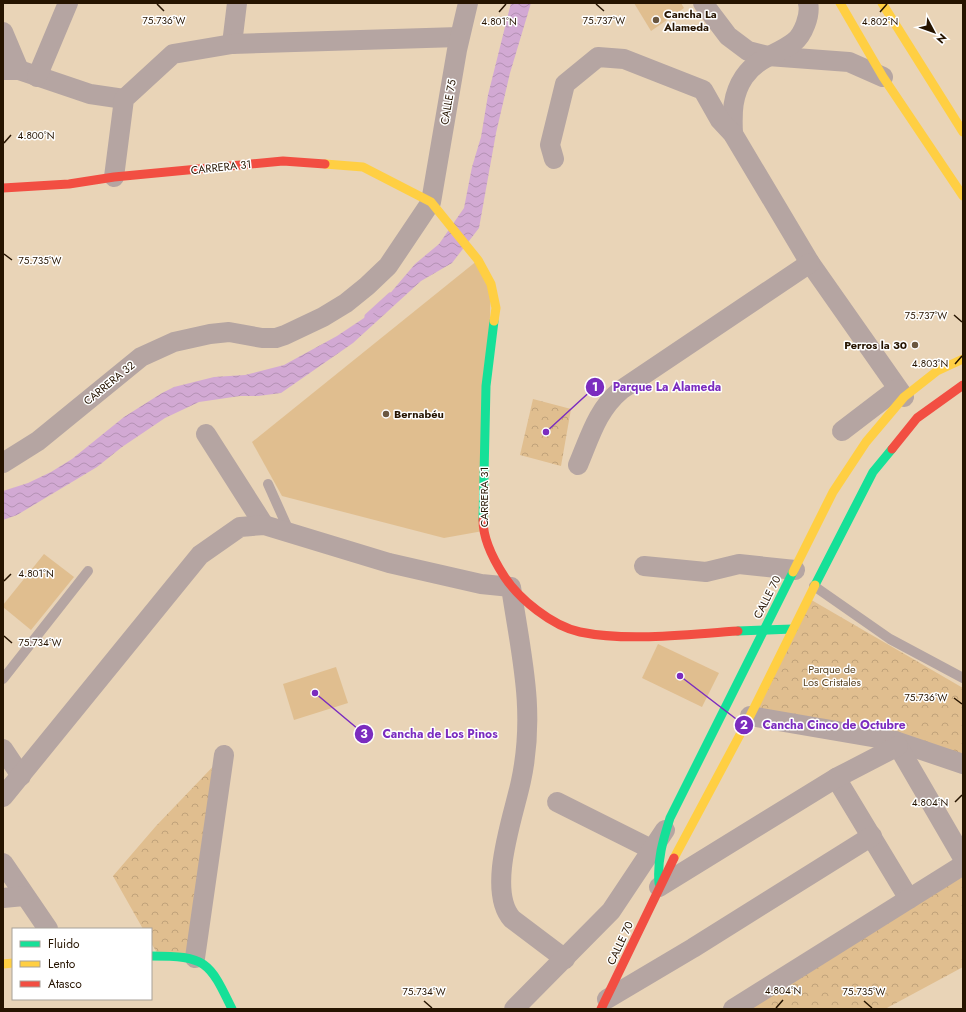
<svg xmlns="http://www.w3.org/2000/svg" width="966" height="1012" font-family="Jost,sans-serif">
<defs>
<pattern id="forest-crowns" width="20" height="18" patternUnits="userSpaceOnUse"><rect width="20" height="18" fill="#e0be8f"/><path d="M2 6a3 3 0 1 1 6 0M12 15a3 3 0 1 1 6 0" fill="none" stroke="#c0a27a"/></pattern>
<pattern id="water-waves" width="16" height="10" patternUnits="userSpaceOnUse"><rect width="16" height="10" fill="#d2a9d3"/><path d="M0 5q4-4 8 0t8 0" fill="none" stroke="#b491b3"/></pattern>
</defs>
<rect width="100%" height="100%" fill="#e9d4b7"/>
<g fill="#e0be8f">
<polygon points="634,3 681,3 684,8 651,31"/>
<polygon points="478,260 491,284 483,531 444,538 282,496 252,442"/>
<polygon points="44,554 74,577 31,630 3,607 3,605"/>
<polygon points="658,644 719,673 702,707 642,678"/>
<polygon points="336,667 348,703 294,720 283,684"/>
</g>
<g fill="url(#forest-crowns)">
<polygon points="533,399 571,409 561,466 520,455"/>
<polygon points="808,598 963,688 963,764 750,716"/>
<polygon points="224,755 195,958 159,956 151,943 151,929 143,929 113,876 156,826"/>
<polygon points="963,875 963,967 885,1009 746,1009"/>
</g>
<polygon fill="url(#water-waves)" points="511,3 531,3 510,73 496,133 479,228 452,263 421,281 353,343 281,393 258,396 240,396 199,402 165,418 122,447 97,467 17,515 3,520 3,491 28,483 51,472 72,459 124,417 162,393 174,387 214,377 245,375 284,365 337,336 367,316 387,297 415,264 439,244 464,208 472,167 481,137 488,95"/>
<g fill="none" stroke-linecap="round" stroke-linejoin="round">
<polyline stroke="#d2a9d3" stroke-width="5" points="367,321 367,316 390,295"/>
<g stroke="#b5a5a2" stroke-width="10">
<polyline points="268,484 290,533"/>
<polyline points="814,586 890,639 963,678"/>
<polyline points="3,679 88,571"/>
</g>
<g stroke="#b5a5a2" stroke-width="20">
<polyline points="703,3 728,36 748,51 768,56 849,62 883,77"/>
<polyline points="3,32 19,70"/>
<polyline points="232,44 237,3"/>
<polyline points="3,70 19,70 90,94 124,99"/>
<polyline points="37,77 68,3"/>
<path d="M733 134C732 113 732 95 744 77 759 56 776 56 794 42 803 35 811 15 808 3"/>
<polyline points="554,159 550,145 565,84 598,57 624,59 703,90 720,120 733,134 810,263 904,397"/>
<polyline points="114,177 124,99 173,54 232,44 459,37"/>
<polyline points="842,431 897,389"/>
<polyline points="206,434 264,525"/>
<polyline points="3,463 38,441 141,357 174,342 210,334 229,332 262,338 276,338 285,335 323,317 346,303 367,286 388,266 431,202 457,50 468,3"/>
<path d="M578 465C590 437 597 410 621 390L810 263"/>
<polyline points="644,566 706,572 739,564 795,570"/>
<polyline points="750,716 895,741 963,764"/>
<polyline points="895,741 963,858"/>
<polyline points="3,749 21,776"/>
<polyline points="836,778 909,899"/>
<path d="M3 797 200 555 240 527 264 525 389 563 481 584 511 587C521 655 536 711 521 781 514 815 486 890 512 919L565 959"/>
<polyline points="557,802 651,849"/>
<polyline points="3,863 48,929"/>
<polyline points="659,887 836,778 898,746"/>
<polyline points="3,898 24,896"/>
<polyline points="195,958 224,755"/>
<polyline points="607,999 693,948 872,836"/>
<polyline points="514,1009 611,911 665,830"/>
<polyline points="733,1009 963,865"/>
</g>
<g stroke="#16e098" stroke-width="9">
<polyline points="483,520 486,386 494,321"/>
<polyline points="815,585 873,472 892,449"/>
<polyline points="738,631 793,629"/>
<path d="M659 883C657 860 663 840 670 818L793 572"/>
<path d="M151 956C206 956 209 961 232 1009"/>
</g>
<g stroke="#ffcf43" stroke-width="9">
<polyline points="840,3 883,77 963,196"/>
<polyline points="882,3 963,132"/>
<polyline points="325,164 363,167 431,202 478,260 491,284 496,308 494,321"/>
<polyline points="793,572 833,492 866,442 904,397 937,371 963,359"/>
<polyline points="674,858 750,716 815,585"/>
<polyline points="3,964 13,963"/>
</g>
<g stroke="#f24e42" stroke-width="9">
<polyline points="3,188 69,184 114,177 283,161 325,164"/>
<polyline points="892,449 917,418 963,385"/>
<path d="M483 520C483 540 493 559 504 576 519 599 552 626 580 632 629 642 689 634 738 631"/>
<polyline points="601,1009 674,858"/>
</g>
</g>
<path fill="none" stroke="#261400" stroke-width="1.5" d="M157 4 164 11M596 4 604 11M499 12 506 4M880 12 887 4M4 143 11 135M4 254 12 260M954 315 962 322M955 364 962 356M4 581 11 574M4 636 12 643M954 698 962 704M955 802 962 795M424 1001 432 1008M864 1001 872 1008M776 1008 783 1000"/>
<g fill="#6a5740" stroke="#fff" stroke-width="1.5">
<circle cx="656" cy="20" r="4"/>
<circle cx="915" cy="345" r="4"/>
<circle cx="386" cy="414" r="4"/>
</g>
<g text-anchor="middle" stroke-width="3" stroke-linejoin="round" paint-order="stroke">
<g font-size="11" font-weight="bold" fill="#261400" stroke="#fff" text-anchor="start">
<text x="664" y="18">Cancha La<tspan x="664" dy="13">Alameda</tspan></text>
<text x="907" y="349" text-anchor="end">Perros la 30</text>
<text x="394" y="418">Bernabéu</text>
</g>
<g font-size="11" fill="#261400" stroke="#fff">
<text transform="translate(448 102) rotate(-80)" y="4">CALLE 75</text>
<text transform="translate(221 167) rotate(-6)" y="4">CARRERA 31</text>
<text transform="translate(109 383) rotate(-39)" y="4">CARRERA 32</text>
<text transform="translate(484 497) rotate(-90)" y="4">CARRERA 31</text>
<text transform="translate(767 597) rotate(-63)" y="4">CALLE 70</text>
<text transform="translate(620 943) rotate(-65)" y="4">CALLE 70</text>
</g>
<g font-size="11" fill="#594220" stroke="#fff">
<text x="832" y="673">Parque de<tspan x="832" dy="13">Los Cristales</tspan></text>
</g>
</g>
<g font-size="10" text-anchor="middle" fill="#261400" stroke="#fff" stroke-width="3" stroke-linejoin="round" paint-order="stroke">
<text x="164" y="24">75.736°W</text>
<text x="604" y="24">75.737°W</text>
<text x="499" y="25">4.801°N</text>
<text x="880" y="25">4.802°N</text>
<text x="36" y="139">4.800°N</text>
<text x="40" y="264">75.735°W</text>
<text x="926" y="319">75.737°W</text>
<text x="930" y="367">4.803°N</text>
<text x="36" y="577">4.801°N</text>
<text x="40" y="646">75.734°W</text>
<text x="926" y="701">75.736°W</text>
<text x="930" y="806">4.804°N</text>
<text x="783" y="994">4.804°N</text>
<text x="424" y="995">75.734°W</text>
<text x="864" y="995">75.735°W</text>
</g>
<path fill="none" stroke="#7b2cbf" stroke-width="1.5" d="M546 432L595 387M680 676L744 725M315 693L364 734"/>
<g fill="#7b2cbf" stroke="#fff" stroke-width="1.5">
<circle cx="546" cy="432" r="4"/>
<circle cx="680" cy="676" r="4"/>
<circle cx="315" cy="693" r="4"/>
<circle cx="595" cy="387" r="10"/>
<circle cx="744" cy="725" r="10"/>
<circle cx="364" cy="734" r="10"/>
</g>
<g font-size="12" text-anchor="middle" font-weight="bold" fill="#fff">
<text x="595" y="391">1</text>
<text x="744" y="729">2</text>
<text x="364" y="738">3</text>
</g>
<g font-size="12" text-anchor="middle" font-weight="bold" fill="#7b2cbf" stroke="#fff" stroke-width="3" stroke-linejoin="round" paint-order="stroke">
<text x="667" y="391">Parque La Alameda</text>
<text x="834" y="729">Cancha Cinco de Octubre</text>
<text x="440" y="738">Cancha de Los Pinos</text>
</g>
<rect width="966" height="1012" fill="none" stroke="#261400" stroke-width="8"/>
<rect x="12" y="928" width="140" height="72" fill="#ffffff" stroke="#a8a199"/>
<rect x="20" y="941" width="20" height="6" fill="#16e098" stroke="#a8a199"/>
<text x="48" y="948" font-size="12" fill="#261400">Fluido</text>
<rect x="20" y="961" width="20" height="6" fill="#ffcf43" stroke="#a8a199"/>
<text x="48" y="968" font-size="12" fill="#261400">Lento</text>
<rect x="20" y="981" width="20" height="6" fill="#f24e42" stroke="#a8a199"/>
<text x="48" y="988" font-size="12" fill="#261400">Atasco</text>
<g transform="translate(934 32) rotate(131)" stroke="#ffffff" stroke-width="3" paint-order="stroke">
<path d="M0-3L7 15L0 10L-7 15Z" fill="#261400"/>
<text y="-6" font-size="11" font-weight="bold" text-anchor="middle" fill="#261400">N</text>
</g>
</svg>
